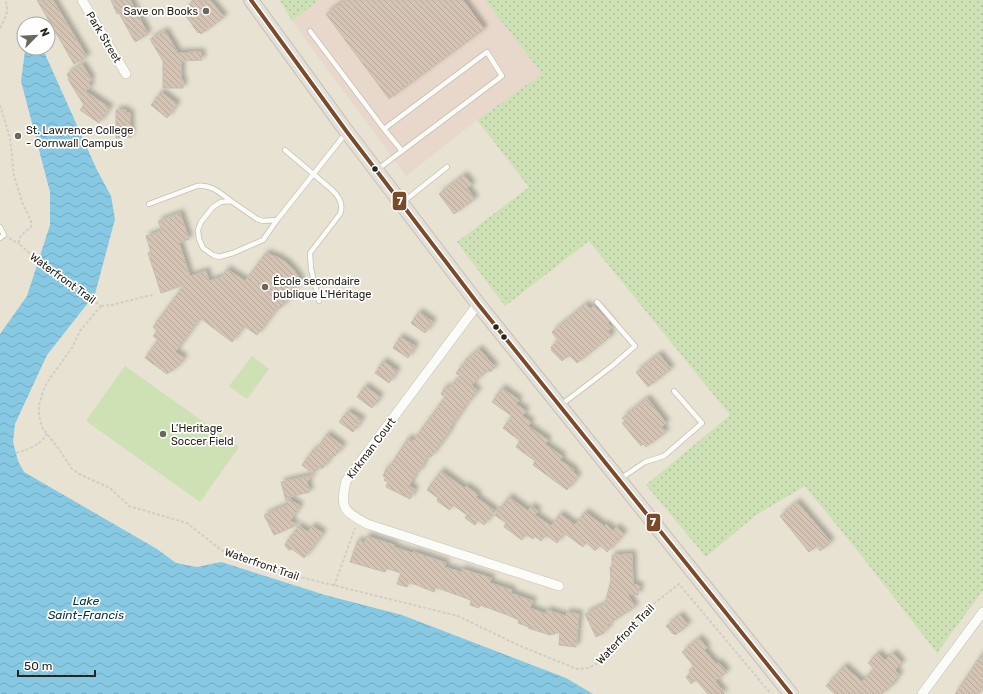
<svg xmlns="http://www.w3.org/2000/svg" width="983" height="694" font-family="Rubik,sans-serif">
<defs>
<pattern id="grass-dots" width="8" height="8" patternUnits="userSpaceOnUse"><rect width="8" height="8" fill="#cde1b5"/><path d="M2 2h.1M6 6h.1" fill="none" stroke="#b0c19b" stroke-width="1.8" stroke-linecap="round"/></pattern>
<pattern id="water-waves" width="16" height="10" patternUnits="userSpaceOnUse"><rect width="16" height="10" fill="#87c8e2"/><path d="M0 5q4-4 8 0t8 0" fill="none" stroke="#75acc1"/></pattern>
<pattern id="building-back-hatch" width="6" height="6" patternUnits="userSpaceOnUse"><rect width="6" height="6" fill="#d5c4b4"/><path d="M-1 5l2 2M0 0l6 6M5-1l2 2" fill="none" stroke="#b7a89a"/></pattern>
<filter id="shadow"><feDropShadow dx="3.5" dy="-3.5" stdDeviation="2" flood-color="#0004"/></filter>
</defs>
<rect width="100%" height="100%" fill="#e7e2d2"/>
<polygon fill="#e8d8cc" points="319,0 485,0 542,74 477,120 406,176 292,21"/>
<g fill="url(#grass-dots)">
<polygon points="280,0 319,0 292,21"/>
<polygon points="485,0 983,0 983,590 937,653 861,555 805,486 756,515 706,557 646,485 730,415 589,241 505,306 457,242 529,187 477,120 542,74"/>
</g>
<g fill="#cde1b5">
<polygon points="252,356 269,369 247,399 229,386"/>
<polygon points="125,366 239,447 200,502 86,421"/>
</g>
<polygon fill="url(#water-waves)" points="32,48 36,48 45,54 97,170 111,196 115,219 95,294 47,355 15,424 13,442 18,461 24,472 157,549 176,563 197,567 221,562 325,595 402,615 566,678 593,694 0,694 0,334 27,296 50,225 50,192 21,81 25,51"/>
<g fill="url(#building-back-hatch)" stroke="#c4bdb2" filter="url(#shadow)">
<polygon points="37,0 53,0 87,57 74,64"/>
<polygon points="111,0 130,0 148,34 135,42 119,13 117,14"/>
<polygon points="193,0 210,0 224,17 201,34 199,32 198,33 184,13"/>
<polygon points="345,0 463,0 484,29 389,99 326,14"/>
<polygon points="165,31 177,51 174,53 201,52 202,60 181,61 181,80 183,80 183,88 163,88 163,61 150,39"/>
<polygon points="82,64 92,80 88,82 91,87 85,91 110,108 99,123 80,110 84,105 68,79 69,78 67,74"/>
<polygon points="161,92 177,104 167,118 151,105"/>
<polygon points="116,110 126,110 126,113 130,113 131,137 116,138"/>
<polygon points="464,175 472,185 467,188 475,199 454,214 439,194"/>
<polygon points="180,213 189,239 179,243 190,276 206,271 209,281 222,277 227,269 245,281 266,253 279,258 287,263 296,273 301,281 281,308 278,307 257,335 244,326 232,342 200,318 175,352 184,358 178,366 167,374 145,358 158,340 153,336 157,331 153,327 184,285 161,293 148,253 151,252 146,236 162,231 158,221"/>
<polygon points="586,304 590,309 594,306 609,322 608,323 612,328 608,331 612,335 577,363 569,355 562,361 551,350 552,349 551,347 558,341 552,332"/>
<polygon points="419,312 433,322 425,333 411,323"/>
<polygon points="400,337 415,346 408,358 393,348"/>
<polygon points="479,349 495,367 490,372 488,370 471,385 478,391 463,408 464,408 450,428 451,429 431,457 428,455 419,472 417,471 409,486 415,489 410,499 386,487 388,482 384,480 386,477 383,476 387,467 389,468 408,438 413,441 445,397 441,394 445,387 448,389 460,376 456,373 467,359"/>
<polygon points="659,354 671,369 648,387 636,372"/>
<polygon points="383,361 397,371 389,383 375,373"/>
<polygon points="365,386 380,397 372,408 357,397"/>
<polygon points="502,388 519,400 516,404 526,411 522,416 531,422 528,426 548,440 545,444 563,457 560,460 574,470 573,472 578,476 567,490 533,465 535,461 516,447 520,441 503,428 512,416 492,402"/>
<polygon points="647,398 666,423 662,427 666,432 646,447 643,444 641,446 622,423 625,421 622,418"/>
<polygon points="348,411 362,420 353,432 339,422"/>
<polygon points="327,434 343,446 335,456 333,454 322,469 319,466 313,474 302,465 314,449 316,450"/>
<polygon points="441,471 464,488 466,486 478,495 476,497 495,511 484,525 478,520 475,525 465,518 467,515 453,505 450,510 437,501 438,498 427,490"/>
<polygon points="313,475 307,482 310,492 287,497 300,506 290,521 297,525 274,535 264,515 287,505 281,482"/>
<polygon points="509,497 528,511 531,506 538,511 535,515 551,526 560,514 575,525 585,512 604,526 606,524 613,531 616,527 624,534 607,552 600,545 595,551 586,542 583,547 564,533 557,543 546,535 541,541 535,536 533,539 526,534 522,540 504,527 506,523 495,515"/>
<polygon points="797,502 831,542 820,551 817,546 809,552 780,516"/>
<polygon points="299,526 308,532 312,526 323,533 304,558 292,549 289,550 286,547 285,544"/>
<polygon points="367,536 394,545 394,547 412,553 414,552 446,563 444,567 461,572 462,569 491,578 490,583 512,590 511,593 533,601 530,608 546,614 547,610 566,616 567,612 579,614 576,647 559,645 560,632 550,635 528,628 529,627 518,623 519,620 505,614 480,605 479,608 470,605 471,600 435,587 434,592 409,582 407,587 397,584 401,573 386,568 385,572 350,562 358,540 364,543"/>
<polygon points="632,554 633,584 640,586 638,595 627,593 635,607 607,625 609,628 603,631 604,633 596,637 585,614 605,604 611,580 610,567 612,567 612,555"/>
<polygon points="680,615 688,625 675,635 674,633 673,634 666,626"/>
<polygon points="699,638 707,648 704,650 716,664 718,662 727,672 715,681 725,694 708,694 696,680 691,684 686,677 691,672 689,670 694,666 682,652"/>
<polygon points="983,652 983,688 979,694 955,694"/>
<polygon points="878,653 885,660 893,653 902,663 895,670 900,675 894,681 895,682 882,694 835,694 826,686 844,666 862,682 874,669 868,663"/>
</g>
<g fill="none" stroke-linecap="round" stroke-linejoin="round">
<defs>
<g id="service">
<polyline points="310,31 384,129"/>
<path d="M285 150 331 189C339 196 344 204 340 214L310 253 311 269 319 301"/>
<polyline points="378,169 502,76 487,52 384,129 402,151"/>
<polyline points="403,202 447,167"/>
<path d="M149 204 197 186C211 184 220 193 231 201"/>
<polyline points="277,220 263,221 257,219 231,201 221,202 213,207 201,222 198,230 199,239 203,248 213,255 219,257 233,253 263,240 277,220 346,133"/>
<polyline points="0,227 4,235 0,238"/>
<polyline points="561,405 612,366 635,346 597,302"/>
<polyline points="620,479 645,462 664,456 702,423 674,391"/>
</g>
<g id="minor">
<polyline points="82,0 126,74"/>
<path d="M478 304 346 481C340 509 343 510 367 524L559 586"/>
<polyline points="922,694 983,612"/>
</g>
<polyline id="primary" points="251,0 347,132 478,304 791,694"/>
</defs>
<use href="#service" stroke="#c4c0b3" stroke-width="6"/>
<use href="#minor" stroke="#c4c0b3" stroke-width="10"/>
<use href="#primary" stroke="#c3c1b9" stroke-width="16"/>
<g stroke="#cfceca" stroke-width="2" stroke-dasharray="3 2" stroke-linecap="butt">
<path d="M0 28C5 19 10 10 5 0"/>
<path d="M0 105 10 138 14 176 22 202 31 221V227C25 232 18 236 19 244L39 261 101 306"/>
<polyline points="9,238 19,244"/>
<polyline points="101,306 80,331 72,348 48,381 43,391 39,406 39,416 43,429 59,449 72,469 79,474 110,488 129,506 187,523 221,550 296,576 458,616 518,645 577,669 588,668 598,663 607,655 643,612 679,584 771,694"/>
<polyline points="101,306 112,305 155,294"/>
<path d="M16 453C31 448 38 447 47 434"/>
<polyline points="334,586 355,528"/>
</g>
<use href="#service" stroke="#fbfbf8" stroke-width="4.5"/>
<use href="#minor" stroke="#fbfbf8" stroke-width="9"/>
<use href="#primary" stroke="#e4e0d8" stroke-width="14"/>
<defs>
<polyline id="bus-1" points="251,0 347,132 478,304 791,694"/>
</defs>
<use href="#bus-1" stroke="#fff" stroke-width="7"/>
<use href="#bus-1" stroke="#7a4b2a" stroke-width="4"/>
</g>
<g fill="#6c675b" stroke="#fff" stroke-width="1.5">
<circle cx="206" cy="11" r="4"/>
<circle cx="18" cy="136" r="4"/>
<circle cx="265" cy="287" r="4"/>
<circle cx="163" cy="434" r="4"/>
</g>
<g fill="#29251b" stroke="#fff" stroke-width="1.5">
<circle cx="375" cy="169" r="3.5"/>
<circle cx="496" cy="327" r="3.5"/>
<circle cx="504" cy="337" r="3.5"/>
</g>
<g text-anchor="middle" stroke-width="3.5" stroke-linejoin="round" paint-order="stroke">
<g font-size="11" fill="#29251b" stroke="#fff" text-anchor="start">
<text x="198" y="15" text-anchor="end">Save on Books</text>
<text x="26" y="134">St. Lawrence College<tspan x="26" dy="13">- Cornwall Campus</tspan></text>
<text x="273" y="285">École secondaire<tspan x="273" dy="13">publique L'Héritage</tspan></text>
<text x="171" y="432">L'Heritage<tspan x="171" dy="13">Soccer Field</tspan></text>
</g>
<g font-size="11" fill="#29251b" stroke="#fff">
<text transform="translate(104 37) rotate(59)" y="4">Park Street</text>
<text transform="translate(63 278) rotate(36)" y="4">Waterfront Trail</text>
<text transform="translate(371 448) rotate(-53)" y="4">Kirkman Court</text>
<text transform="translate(262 564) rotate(19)" y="4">Waterfront Trail</text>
<text transform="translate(625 634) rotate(-46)" y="4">Waterfront Trail</text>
</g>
<g font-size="12" font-style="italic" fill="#043143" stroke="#fff">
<text x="86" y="605">Lake<tspan x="86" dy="14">Saint-Francis</tspan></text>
</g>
</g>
<g stroke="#fff" stroke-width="1.5">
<rect x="392" y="191" width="15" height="20" rx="4" fill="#7a4b2a"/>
<rect x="646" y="513" width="15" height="19" rx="4" fill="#7a4b2a"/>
</g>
<g font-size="11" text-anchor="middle" font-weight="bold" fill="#fff">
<text x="400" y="205">7</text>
<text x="653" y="526">7</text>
</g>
<g transform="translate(36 36) rotate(66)"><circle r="19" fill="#ffffff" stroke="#a9a8a4"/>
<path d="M0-3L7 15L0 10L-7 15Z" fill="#6c675b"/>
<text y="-6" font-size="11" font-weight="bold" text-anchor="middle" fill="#29251b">N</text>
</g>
<path d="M18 670v6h77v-6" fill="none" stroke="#29251b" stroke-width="2"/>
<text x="24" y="670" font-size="12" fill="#29251b" stroke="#ffffff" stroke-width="3" paint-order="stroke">50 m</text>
</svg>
